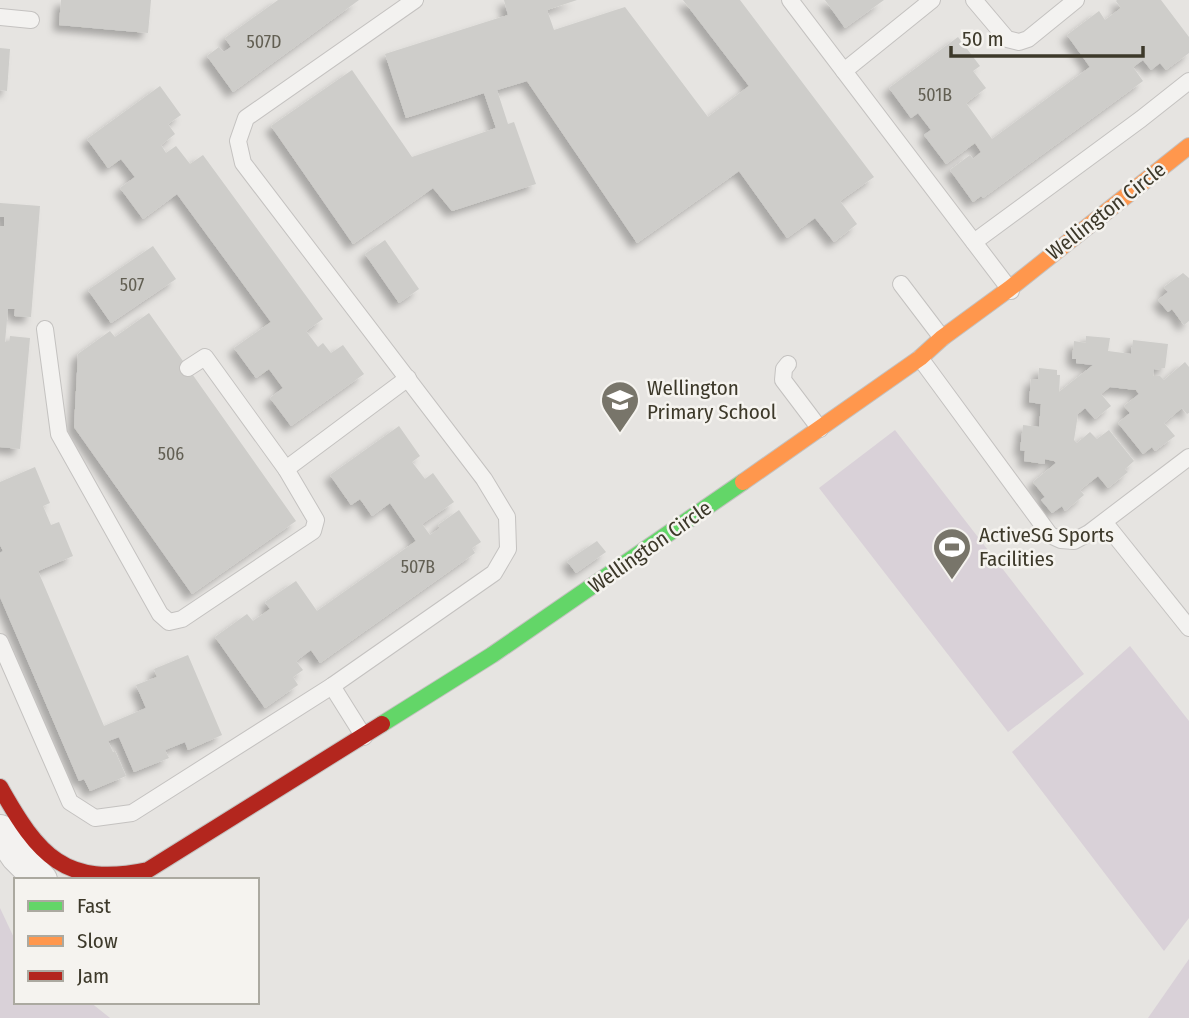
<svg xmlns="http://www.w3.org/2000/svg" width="1189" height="1018" font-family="'Fira Sans Condensed',sans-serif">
<defs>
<filter id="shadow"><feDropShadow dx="-6" dy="6" stdDeviation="3.5" flood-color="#0004"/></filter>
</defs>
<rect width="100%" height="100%" fill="#e6e4e1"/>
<g fill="#d9d1d8">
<polygon points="895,430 1084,674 1008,732 819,488"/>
<polygon points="1130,646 1189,721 1189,918 1164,951 1012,752"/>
<polygon points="0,908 16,942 16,1002 90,1002 110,1018 0,1018"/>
<polygon points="1189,959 1189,1018 1148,1018"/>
</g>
<g fill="#cecdca" filter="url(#shadow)">
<polygon points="61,0 151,0 148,33 59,25"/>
<polygon points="278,0 359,0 233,92 207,56 219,47 224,52 231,47 225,38"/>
<polygon points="504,0 577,0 547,10 554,30 625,7 708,117 749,86 683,0 740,0 874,177 840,201 857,224 834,242 815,218 787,238 739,171 637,243 527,81 497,90 508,124 514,122 536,184 452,211 433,188 353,244 271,126 352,70 412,157 496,128 484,93 406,118 385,54 508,15"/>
<polygon points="825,0 884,0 845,28"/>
<polygon points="1117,0 1161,0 1189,37 1189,53 1166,70 1160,63 1151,70 1143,60 1133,67 1143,81 983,198 981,196 973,202 950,170 970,155 973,159 981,152 975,143 946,164 924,135 931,130 918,113 911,118 889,88 958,37 980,66 973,71 986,88 966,103 992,139 1090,67 1067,35 1099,11 1105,20 1121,8 1116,1"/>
<polygon points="0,48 10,49 7,91 0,90"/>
<polygon points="160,86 181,115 168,124 175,134 161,145 166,153 176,146 190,164 203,155 323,319 306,331 318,347 323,343 331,353 343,345 364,374 291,426 270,398 283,388 269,369 256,378 234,348 271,322 177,194 143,219 120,188 135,177 121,159 108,168 87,139"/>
<polygon points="0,203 40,206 31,317 14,316 15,309 8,309 5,342 9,342 10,336 30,338 20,449 0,447 0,226 4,226 4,217 0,217"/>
<polygon points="385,240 419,289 399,303 365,254"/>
<polygon points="153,246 176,279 111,323 88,290"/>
<polygon points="1183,273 1189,278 1189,321 1184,325 1172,309 1168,312 1158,300 1168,292 1164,287"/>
<polygon points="149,313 296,521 192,594 74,427 78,354 110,331 115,337"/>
<polygon points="1086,336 1110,338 1108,351 1131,354 1133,340 1168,344 1165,368 1161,368 1161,370 1154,369 1153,376 1160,376 1164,380 1185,362 1189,367 1189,413 1187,414 1182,408 1164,423 1175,436 1155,451 1152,447 1143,454 1118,423 1130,413 1124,406 1139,394 1136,390 1110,387 1101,394 1111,406 1095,419 1085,408 1078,414 1074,440 1077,443 1090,432 1097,439 1109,430 1134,461 1125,469 1128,472 1108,488 1098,476 1080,490 1084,495 1065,511 1062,506 1052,513 1041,500 1045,497 1033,482 1056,463 1054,461 1045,459 1045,464 1024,461 1025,451 1020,450 1023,425 1039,427 1041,404 1029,402 1031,379 1038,379 1039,368 1057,370 1057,375 1060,375 1059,392 1093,365 1076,363 1076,359 1072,359 1074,341 1086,343"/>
<polygon points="399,426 420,456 412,462 425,479 433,473 454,502 422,524 430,535 440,528 438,525 459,510 481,542 472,548 475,553 320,663 311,650 296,661 303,670 293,677 298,685 265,708 215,637 247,614 253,621 270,609 265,602 296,581 317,611 416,541 390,503 372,516 360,499 351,505 330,475"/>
<polygon points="35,467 50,503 43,506 51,525 59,522 73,556 38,571 104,726 146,708 136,685 157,677 154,669 188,655 222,735 188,750 185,742 165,750 169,758 134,772 119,737 108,741 113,752 115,751 126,776 90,791 84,779 79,781 0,597 0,553 3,551 0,545 0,482"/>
<polygon points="597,541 606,552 576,573 567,561"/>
</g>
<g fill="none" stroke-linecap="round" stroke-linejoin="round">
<defs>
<g id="lane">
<polyline points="790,0 1011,291"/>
<polyline points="974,0 1007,39 1019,42 1028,39 1076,0"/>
<polyline points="0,17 31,20"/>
<polyline points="844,71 932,0"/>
<polyline points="974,242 1141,119 1189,81"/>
<polyline points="901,284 942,338"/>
<polyline points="45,329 59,434 160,614 169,622 182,619 313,531 316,520 286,469 205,357 188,368"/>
<polyline points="920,358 1050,535 1061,540 1074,541 1089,533 1189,457"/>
<polyline points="788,364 784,369 783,380 820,429"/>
<polyline points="286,469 408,378"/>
<polyline points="1105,523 1189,628"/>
<polyline points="0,642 70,802 95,818 132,813 332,686 494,573 508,549 507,517 484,479 243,163 238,141 246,118 415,0"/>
<polyline points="332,686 364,737"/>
</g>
<polyline id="street" points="0,831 17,856 41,880"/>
<polyline id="fast" points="382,724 492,655 743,482"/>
<polyline id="slow" points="743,482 920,358 942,338 1009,289 1189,146"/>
<path id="jam" d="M0 787C38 855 65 888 148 870L382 724"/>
</defs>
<use href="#lane" stroke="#c4c2c0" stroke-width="18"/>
<use href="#street" stroke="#c4c2c0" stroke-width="34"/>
<use href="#fast" stroke="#c4c2c0" stroke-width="18"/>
<use href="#slow" stroke="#c4c2c0" stroke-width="18"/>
<use href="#jam" stroke="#c4c2c0" stroke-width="18"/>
<use href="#lane" stroke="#f3f2f0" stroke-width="16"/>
<use href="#street" stroke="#f3f2f0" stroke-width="32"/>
<use href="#fast" stroke="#63d668" stroke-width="16"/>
<use href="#slow" stroke="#ff974d" stroke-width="16"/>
<use href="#jam" stroke="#b3261e" stroke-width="16"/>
</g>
<defs>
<symbol id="school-pin" viewBox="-11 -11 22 30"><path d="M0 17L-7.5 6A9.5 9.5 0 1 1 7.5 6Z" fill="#78756a" stroke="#f5f3ef"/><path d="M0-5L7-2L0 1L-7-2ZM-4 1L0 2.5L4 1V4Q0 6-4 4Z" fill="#fff"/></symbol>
<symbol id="stadium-pin" viewBox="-11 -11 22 30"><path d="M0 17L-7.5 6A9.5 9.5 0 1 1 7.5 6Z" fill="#78756a" stroke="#f5f3ef"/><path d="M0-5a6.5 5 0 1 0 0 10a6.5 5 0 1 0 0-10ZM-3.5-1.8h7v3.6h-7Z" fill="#fff"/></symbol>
</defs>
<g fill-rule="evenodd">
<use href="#school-pin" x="598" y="378" width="44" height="60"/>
<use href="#stadium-pin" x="930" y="525" width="44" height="60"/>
</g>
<g text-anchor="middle" stroke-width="5" stroke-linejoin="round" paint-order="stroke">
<g font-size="18" fill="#625f53">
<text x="264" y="48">507D</text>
<text x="935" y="101">501B</text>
<text x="132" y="291">507</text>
<text x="171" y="460">506</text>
<text x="418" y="573">507B</text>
</g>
<g font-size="21" fill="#3d392a" stroke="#f5f3ef">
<text transform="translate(1106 211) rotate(-38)" y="7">Wellington Circle</text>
<text transform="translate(650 547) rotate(-35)" y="7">Wellington Circle</text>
</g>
<g font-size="21" fill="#3d392a" stroke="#f5f3ef" text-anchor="start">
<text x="647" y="395">Wellington<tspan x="647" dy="24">Primary School</tspan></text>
<text x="979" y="542">ActiveSG Sports<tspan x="979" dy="24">Facilities</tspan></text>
</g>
</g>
<rect x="14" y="878" width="245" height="126" fill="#f5f3ef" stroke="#aba9a0" stroke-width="2"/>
<rect x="28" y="901" width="35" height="10" fill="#63d668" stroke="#aba9a0" stroke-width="2"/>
<text x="77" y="913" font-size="21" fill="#3d392a">Fast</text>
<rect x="28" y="936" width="35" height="10" fill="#ff974d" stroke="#aba9a0" stroke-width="2"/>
<text x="77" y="948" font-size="21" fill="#3d392a">Slow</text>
<rect x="28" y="971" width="35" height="10" fill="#b3261e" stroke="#aba9a0" stroke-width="2"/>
<text x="77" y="983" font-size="21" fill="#3d392a">Jam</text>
<path d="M951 46v10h192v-10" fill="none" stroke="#3d392a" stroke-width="3.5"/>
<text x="962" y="46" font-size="21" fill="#3d392a" stroke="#f5f3ef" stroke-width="5" paint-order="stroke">50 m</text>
</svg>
